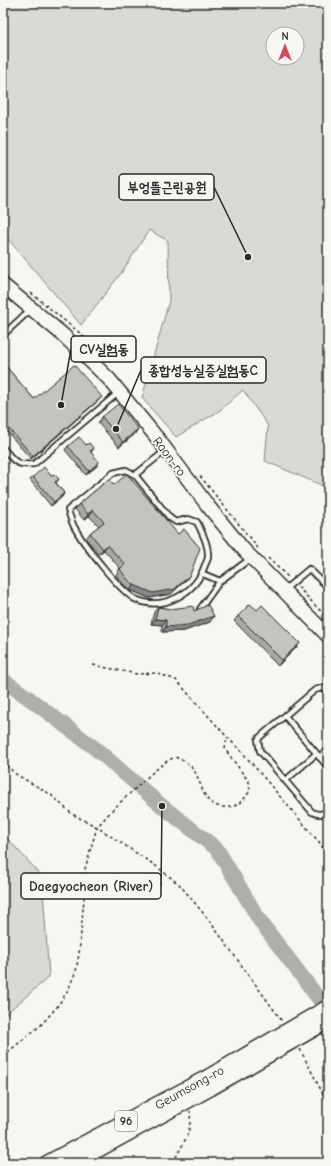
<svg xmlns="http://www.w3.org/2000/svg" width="331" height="1166" font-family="'Comic Neue','Poor Story',sans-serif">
<rect width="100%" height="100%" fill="#f6f6f2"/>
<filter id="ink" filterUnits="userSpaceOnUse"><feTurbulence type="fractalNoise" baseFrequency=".025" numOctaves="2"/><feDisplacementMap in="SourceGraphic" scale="8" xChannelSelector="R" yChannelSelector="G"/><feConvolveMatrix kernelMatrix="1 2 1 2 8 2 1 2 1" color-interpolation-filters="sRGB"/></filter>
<g filter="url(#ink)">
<g fill="#d9d9d5" stroke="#828280" fill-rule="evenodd">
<path d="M3 3H328V488L265 461 268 426 243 390 219 411 176 437 142 398 169 301 168 241 149 230 122 272 81 325 3 233ZM273 34H297V58H273Z"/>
<polygon points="3,834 42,876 49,977 3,1016"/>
</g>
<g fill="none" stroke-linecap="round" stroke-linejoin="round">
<polyline stroke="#aeaeab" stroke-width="15" points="3,680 30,699 96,749 162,806 217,849 260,921 328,1011"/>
<defs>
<g id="lane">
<polyline points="3,335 31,309"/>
<path d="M3 448C14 461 16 466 34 464L118 393"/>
<path d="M135 475 170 518 176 522 188 519 197 522C202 533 209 545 208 557 208 559 206 563 205 565 196 593 163 612 135 599 120 591 85 546 76 530 72 524 70 517 68 510L113 473 126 470 135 475 165 451"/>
<polyline points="203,574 220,581"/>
<polyline points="284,590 309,569 328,587"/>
<polyline points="200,609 220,581 250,559"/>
<path d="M328 690 322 688 315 690 260 737 258 740 260 751 312 812C318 815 322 815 328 810"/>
<polyline points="285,716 328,767"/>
<polyline points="319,757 328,750"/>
<polyline points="286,780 316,754"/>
</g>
<polyline id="secondary" points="3,285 62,334 109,379 158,439 208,506 244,550 328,636"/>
<g id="primary">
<polyline points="47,1163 206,1078"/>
<polyline points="74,1163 211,1088"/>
</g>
</defs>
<use href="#lane" stroke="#2b2b2b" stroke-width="8"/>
<use href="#secondary" stroke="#2b2b2b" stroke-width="16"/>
<use href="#primary" stroke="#2b2b2b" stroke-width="17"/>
<g stroke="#2b2b2b" stroke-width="1.5" stroke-dasharray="3 3" stroke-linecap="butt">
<polyline points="3,271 8,275"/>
<polyline points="31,293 81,334 99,353"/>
<polyline points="200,476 258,548"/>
<polyline points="268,558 288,577"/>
<polyline points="298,587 328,619"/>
<polyline points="93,665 137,674 157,673 176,680 227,737 242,752 319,842 328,856"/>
<polyline points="3,760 8,767 17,775 50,794 72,814 97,827 156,866 180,885 208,919 282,1021"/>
<polyline points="300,1049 328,1104"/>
<path d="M3 1056 41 1025 57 1007 68 990 76 971 79 954 84 899 85 869 97 827 112 810 153 772 167 761 175 757C183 760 191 764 195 772 200 781 202 792 208 800 212 805 217 806 222 807 237 808 241 803 250 791L249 782 225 749 227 737"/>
<path d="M173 1163C182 1144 192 1135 190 1111"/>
</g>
<use href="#lane" stroke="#f6f6f2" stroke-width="4.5"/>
<use href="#secondary" stroke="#f6f6f2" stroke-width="13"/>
<use href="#primary" stroke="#f6f6f2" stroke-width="14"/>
<defs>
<g id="primary-bridge">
<polyline points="206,1078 328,1007"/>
<polyline points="211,1088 328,1021"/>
</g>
</defs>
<use href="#primary-bridge" stroke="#2b2b2b" stroke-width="17" stroke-linecap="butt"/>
<use href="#primary-bridge" stroke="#f6f6f2" stroke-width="14"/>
</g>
<g fill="#a8a8a5" stroke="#2b2b2b">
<polygon points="3,363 34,399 99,400 31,459 3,427"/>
<polygon points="102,417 135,434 119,447 98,423"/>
<polygon points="86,445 94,449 91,452 97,466 86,475 65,450 68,446"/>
<polygon points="51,476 59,479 56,483 64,493 62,497 51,506 30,480 33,477"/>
<polygon points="109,479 186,580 171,594 149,598 130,590 123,584 116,575 120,568 104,550 99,554 86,539 90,533 99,526 89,516 84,520 75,509 79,504"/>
<polygon points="158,607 170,609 194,611 210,622 184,631 162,632 162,625 151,624 154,612"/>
<polygon points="238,616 296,648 278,666 234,621"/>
</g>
<g fill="#888886" stroke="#2b2b2b">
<polygon points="102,397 99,400 31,459 33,456"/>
<polygon points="138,429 135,434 119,447 123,442"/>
<polygon points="99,462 97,466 86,475 89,471"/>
<polygon points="64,493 62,497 51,506 54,502"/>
<polygon points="93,510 89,516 84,520 88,514"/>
<polygon points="107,545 104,550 99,554 103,549"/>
<polygon points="190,575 186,580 171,594 149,598 130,590 134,585"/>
<polygon points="214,616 210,622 184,631 162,632 166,627"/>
<polygon points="155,619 166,620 162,625 151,624"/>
<polygon points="300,643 296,648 278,666 282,660"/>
</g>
<g fill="#c3c3c0" stroke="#2b2b2b">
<polygon points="3,363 34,399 74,365 102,397 33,456 3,422"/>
<polygon points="118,404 138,429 123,442 102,417"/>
<polygon points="79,437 86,445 89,443 94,449 90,451 99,462 89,471 68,446"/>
<polygon points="44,467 51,476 54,474 59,479 55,482 64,493 54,502 33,477"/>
<polygon points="127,474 178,534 184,529 200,548 190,575 175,589 153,593 134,585 127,579 120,569 125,564 107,545 103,549 90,533 104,522 93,510 88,514 79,504 109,479 114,485"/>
<polygon points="250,604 257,610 262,605 300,643 282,660 238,616"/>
<polygon points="208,605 214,616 188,625 166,627 166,620 155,619 158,607 170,609 193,606 194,611"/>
</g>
</g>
<g text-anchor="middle" stroke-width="3.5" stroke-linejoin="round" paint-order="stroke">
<rect fill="#f6f6f2" stroke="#686867" stroke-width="1" x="115" y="1111" width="22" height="20" rx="3"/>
<g font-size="12" font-weight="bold" fill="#2b2b2b">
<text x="126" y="1125">96</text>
</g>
<g font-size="13" fill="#2b2b2b" stroke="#f6f6f2">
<text transform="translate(170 456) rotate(53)" y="5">Raon-ro</text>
<text transform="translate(189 1087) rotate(-29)" y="5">Geumsong-ro</text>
</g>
</g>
<path fill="none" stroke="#2b2b2b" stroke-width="1.5" d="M248 257L214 187M61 405L71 349M116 429L141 370M162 806L161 886"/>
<g fill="#2b2b2b" stroke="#f6f6f2" stroke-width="1.5">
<circle cx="248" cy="257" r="4"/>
<circle cx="61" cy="405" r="4"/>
<circle cx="116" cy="429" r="4"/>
<circle cx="162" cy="806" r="4"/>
</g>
<g fill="#f6f6f2" stroke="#2b2b2b" stroke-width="1.5">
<rect x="119" y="174" width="95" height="26" rx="4"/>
<rect x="71" y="336" width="65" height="26" rx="4"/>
<rect x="141" y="357" width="125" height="26" rx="4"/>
<rect x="21" y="873" width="140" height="26" rx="4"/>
</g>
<g font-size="14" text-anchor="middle" font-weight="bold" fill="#2b2b2b">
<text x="167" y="192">부엉뜰근린공원</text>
<text x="104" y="354">CV실험동</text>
<text x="203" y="375">종합성능실증실험동C</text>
<text x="91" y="891">Daegyocheon (River)</text>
</g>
<rect width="331" height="1166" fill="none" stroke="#f6f6f2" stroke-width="16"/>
<rect x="8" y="8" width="315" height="1150" fill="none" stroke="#2b2b2b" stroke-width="1.5" filter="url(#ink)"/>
<g transform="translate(285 46)"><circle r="19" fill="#f6f6f2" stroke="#a5a5a2"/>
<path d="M0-3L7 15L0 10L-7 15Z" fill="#d1495b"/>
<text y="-6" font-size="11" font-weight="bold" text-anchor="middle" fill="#2b2b2b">N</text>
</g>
</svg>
